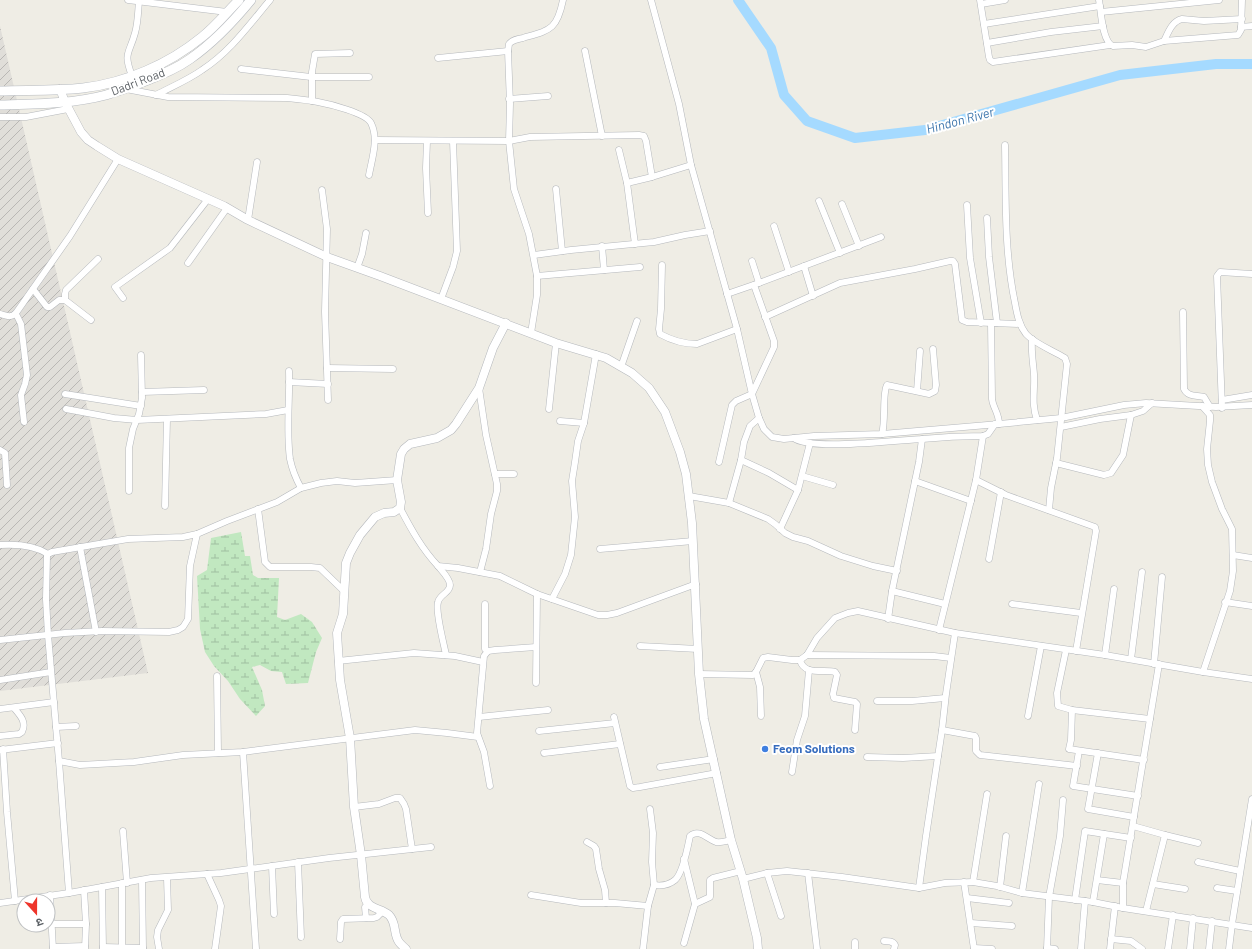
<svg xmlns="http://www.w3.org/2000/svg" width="1252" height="949" font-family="Barlow,'Noto Sans Devanagari',sans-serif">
<defs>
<pattern id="industrial-furrows" width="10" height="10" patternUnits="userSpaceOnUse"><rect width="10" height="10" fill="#e0ded9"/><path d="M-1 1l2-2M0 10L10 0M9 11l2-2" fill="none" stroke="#b9b7b4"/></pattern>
<pattern id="wetland-marsh" width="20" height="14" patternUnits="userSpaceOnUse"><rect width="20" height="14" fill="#c1e8c0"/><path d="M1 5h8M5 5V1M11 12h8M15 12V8" fill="none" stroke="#a0bfa0"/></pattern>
</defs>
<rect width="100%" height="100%" fill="#efede5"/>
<polygon fill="url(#industrial-furrows)" points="0,26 148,673 0,691"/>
<polygon fill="url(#wetland-marsh)" points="241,532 245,556 250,556 253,575 258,578 279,578 277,617 285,620 301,614 312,622 322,638 316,652 308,683 286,684 282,672 271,671 260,665 252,667 262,690 265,706 256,716 240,699 228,681 214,666 205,652 200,629 197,576 207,570 211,538"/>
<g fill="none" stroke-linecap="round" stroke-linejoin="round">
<polyline stroke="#a5daff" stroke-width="10" points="738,0 771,48 784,95 807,121 855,138 925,130 1120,75 1216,64 1252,64"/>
<defs>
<g id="minor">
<polyline points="128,0 227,12"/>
<polyline points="651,0 679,104 691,165 737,329 752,394 759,418 764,429 772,437 784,439 814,436 882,434 999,424 1061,418 1124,405 1146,403 1216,407 1252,405"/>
<polyline points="980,0 989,57 990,60 993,62 1110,45"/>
<path d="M1099 0C1101 11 1102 42 1113 46L1132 45 1146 47 1164 41 1238 35 1241 30 1242 0"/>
<polyline points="981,4 1005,0"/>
<polyline points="1101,12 1219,0"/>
<polyline points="984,24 1100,6"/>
<polyline points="1241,27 1252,26"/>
<path d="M1164 41C1168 33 1172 21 1182 19L1204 21 1242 19"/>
<polyline points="987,43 1051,32 1103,26"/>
<polyline points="585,51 602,136"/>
<polyline points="438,58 508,51"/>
<polyline points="241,69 311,77 369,77"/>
<path d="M132 76C123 52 129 55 135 33 138 23 138 12 139 1"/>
<path d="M126 89 168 97 287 98C297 99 308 100 318 102 329 104 366 113 371 123 379 139 372 158 369 175"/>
<path d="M156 95C171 87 188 80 202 70 230 52 249 25 270 0"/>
<polyline points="509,99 548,96"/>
<polyline points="312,101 312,72 315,54 350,53"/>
<polyline points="0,117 26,117 68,109"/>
<polyline points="375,140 509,141 530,137 639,135 644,136 646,141 652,177"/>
<polyline points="427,141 426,168 428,213"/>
<path d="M1005 145C1006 198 1004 251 1015 303 1017 314 1019 325 1026 334 1035 344 1054 351 1065 358L1067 364 1057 458 1051 488 1049 510"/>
<polyline points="619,150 627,183 635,244"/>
<polyline points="627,183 652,177 691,165"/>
<polyline points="556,189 562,251"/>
<polyline points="322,190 327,229 325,312 328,400"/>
<polyline points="819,201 840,253"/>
<polyline points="842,204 859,246"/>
<polyline points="967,205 970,258 981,323"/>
<polyline points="987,218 989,257 997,323"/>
<polyline points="248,220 257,162"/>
<polyline points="774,226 789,272"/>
<polyline points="602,246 604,270"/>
<polyline points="534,255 571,250 654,242 685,235 710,231"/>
<polyline points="752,261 759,283"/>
<polyline points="188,263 227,208"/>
<path d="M662 265 661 309 659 329 660 334C671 340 685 344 697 344L737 329"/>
<polyline points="804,266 813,296"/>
<polyline points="357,268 362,254 366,233"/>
<polyline points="537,276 640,267"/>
<polyline points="33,289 47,307 50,307 59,300 65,300 91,320"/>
<polyline points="727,294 759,283 881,237"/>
<polyline points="123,298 115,287 170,248 208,199"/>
<polyline points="441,299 453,267 457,251 453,141"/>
<polyline points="65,300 65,294 66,290 98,259"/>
<path d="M1183 312 1184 389C1188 397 1196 395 1204 397L1210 407"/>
<path d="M0 314C7 316 11 318 16 313L70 236 118 159"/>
<polyline points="15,314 17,316 21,324 27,375 25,384 21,395 24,422"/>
<polyline points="765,317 840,283 915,269 950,261 953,261 955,264 962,320 967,322 1020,324"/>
<path d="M991 323 992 399C993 408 999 413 999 424"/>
<path d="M531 333 537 295V276L529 234 514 189 509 141 510 104 508 51 509 44C512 40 517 39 523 38 550 30 557 30 563 0"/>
<path d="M1032 339C1031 351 1033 362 1034 374 1035 392 1031 402 1037 420"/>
<polyline points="621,367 637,321"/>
<polyline points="327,368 393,369"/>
<path d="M289 371C290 400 286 430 290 459 292 469 296 479 301 488"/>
<polyline points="289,382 328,384"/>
<polyline points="479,388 486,435 497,484 497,491 491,514 486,549 480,572"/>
<polyline points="917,391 920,351"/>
<polyline points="142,392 204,390"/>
<polyline points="65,394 141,406"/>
<polyline points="1222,400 1252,395"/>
<polyline points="1202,406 1210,415 1210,421 1207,449 1208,465 1212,482 1222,509 1232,529 1233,571 1230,591 1203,672"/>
<polyline points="1222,408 1217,276 1220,272 1252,274"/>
<polyline points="66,409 114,418 137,420 266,414 288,410"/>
<polyline points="549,409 556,343"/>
<polyline points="560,421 584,423"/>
<polyline points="1061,427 1100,419 1131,415 1143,411 1152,403"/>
<path d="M882 434C886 421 882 393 887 385L929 394 935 391 936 385 933 349"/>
<path d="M794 438C809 451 899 440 922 439 942 437 963 436 983 436L988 434 995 424"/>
<polyline points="0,450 5,453 7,485"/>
<polyline points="741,460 769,473 798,490"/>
<polyline points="719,462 732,405 736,401 752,394 774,347 774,341 754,285"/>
<polyline points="1056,463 1104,475 1111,473 1123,455 1131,415"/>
<polyline points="495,474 514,474"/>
<polyline points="802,476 833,485"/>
<polyline points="976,480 1006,495 1095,527 1096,531 1076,651"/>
<polyline points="915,481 971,501"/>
<polyline points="129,491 129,448 133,429 139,414 142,398 141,355"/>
<polyline points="689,496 729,503 768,519 775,524 785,533 793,537 808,541 841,556 873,566 897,571"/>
<polyline points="729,503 741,460 744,442 750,426 759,418"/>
<polyline points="165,506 167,419"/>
<path d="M400 508C411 529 422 549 438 566L458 568 500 576 537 594 598 615H607L617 613 696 584"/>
<polyline points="258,509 265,562 270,567 311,567 320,568 344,591"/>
<polyline points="780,529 798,490 810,443"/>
<path d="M0 545C16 544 34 545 48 554"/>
<polyline points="80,547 96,632"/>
<polyline points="600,549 693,541"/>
<polyline points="1233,555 1252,558"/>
<polyline points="989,559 1001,492"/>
<path d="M438 566C442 571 450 579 450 585 450 593 440 594 438 602 435 612 444 644 446 655"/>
<polyline points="892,591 945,604"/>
<polyline points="552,599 565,574 571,555 575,517 572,481 575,462 578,441 584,423 596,354"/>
<polyline points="1225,602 1252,606"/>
<polyline points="485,604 485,649 488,651"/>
<polyline points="1012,604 1081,613"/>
<polyline points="888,619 892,591 919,462 922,439"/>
<polyline points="939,630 976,480 983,436"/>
<polyline points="0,640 65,633 102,631 169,632 178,630 183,627 188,619 190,566 197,534"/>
<polyline points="640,646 698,649"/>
<polyline points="1066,650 1057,693 1058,706 1072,710 1150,719"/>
<polyline points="807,655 934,656 951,658"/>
<polyline points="1105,655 1114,589"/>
<polyline points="1131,659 1142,572"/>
<path d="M800 660C804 676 824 669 835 672L837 675 833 694 834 698 855 702 857 704 855 730"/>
<polyline points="338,661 414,653 455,656 483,662"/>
<polyline points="1154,664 1162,577"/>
<polyline points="756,672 760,687 761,716"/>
<polyline points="699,674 753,675 756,672 763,658 768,657 792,660 800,660 807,655 817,638 835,618 848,613 858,611 955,633 1105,655 1203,672 1252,679"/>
<polyline points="217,676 218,753"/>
<polyline points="0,680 51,672"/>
<polyline points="536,683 537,594"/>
<polyline points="877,701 912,701 945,698"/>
<polyline points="0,709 54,702"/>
<polyline points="1072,710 1071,740 1069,749 1144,760"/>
<polyline points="1028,716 1041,646"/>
<polyline points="479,717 548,710"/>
<polyline points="614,717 630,786 633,788 640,787 717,773"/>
<polyline points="56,727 76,726"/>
<polyline points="942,730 975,736 976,738 976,751 980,755 1077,766"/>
<polyline points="539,731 615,723"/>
<path d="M0 736 19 734 22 732C27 722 20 715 14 708"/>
<polyline points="3,749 7,812 15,901"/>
<polyline points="0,750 58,743"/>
<polyline points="1079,751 1073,786 1138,796"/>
<polyline points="243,752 256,949"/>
<polyline points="544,753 620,744"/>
<polyline points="1098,753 1088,809 1134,817"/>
<polyline points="867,757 903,758 938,756"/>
<polyline points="59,761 80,765 134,762 183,755 243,752 415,730 447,733 478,737"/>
<polyline points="660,767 714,759"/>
<polyline points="792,772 797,740 805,716 809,670"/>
<polyline points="490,786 484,752 477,733 484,656 488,651 495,650 536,647"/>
<polyline points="354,807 379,804 395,798 400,798 404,804 406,809 412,849"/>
<polyline points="1133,826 1165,835 1198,843"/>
<polyline points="123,831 127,883"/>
<polyline points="587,842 594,846 596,849 599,869 605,890 606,903"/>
<polyline points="684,859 695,904"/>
<polyline points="298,862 301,937"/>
<polyline points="1198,862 1240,871"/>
<polyline points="272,866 274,914"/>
<polyline points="767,873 781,916"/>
<polyline points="808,873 817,949"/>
<polyline points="207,874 219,900 221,906 215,949"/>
<polyline points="743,879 767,873 787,871 842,877 919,888 945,883 973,882 997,886 1022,893 1093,902 1123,908 1252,928"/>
<polyline points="142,880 143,949"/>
<polyline points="1097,880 1123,883"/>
<polyline points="964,882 974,949"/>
<polyline points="973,882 987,794"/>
<polyline points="122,883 122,949"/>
<polyline points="1153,884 1185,889"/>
<path d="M654 885C661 886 669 885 675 880 683 873 688 846 690 836 699 828 707 839 716 842 721 843 726 841 731 840"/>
<polyline points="102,887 103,949"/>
<polyline points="1000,887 1006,836"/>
<polyline points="919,888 926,836 942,730 946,694 955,633"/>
<polyline points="1217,888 1237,891"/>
<polyline points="84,890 86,924 85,949"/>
<polyline points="69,893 59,761 48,635 46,599 47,556 48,554 52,552 128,539 183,537 197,534 227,521 277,502 301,488 321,483 337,481 355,483 397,480"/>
<polyline points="1022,893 1039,784"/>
<polyline points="50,895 53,949"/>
<polyline points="531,895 581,903 615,903 648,906"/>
<polyline points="967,898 1009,903"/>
<polyline points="1075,900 1085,831 1131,838"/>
<polyline points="1093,902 1104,834"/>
<polyline points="0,903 69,893 151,878 221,873 329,858 431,847"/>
<polyline points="1123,908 1123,883 1159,664"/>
<polyline points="1146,911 1165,835"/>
<polyline points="366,918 365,907 368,905"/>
<polyline points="971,923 1012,926"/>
<polyline points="51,924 86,924"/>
<polyline points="340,939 341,922 343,919 374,918 377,917 383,911"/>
<polyline points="1111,939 1131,941 1142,949"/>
<path d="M884 941C888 941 893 941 895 945L894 949"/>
<polyline points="855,942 855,949"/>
<polyline points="684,943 695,904 710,897 710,880 713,878 741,871"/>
<polyline points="53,947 85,946"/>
<polyline points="103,947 143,948"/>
<polyline points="974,948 992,949"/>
<polyline points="1047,948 1055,949"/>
<polyline points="159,949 157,937 158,930 168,910 167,878"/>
<polyline points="643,949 648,906 654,885 652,862 653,833 650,809"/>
<polyline points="1047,949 1049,897 1060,836 1063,800"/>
<polyline points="1081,949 1085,901"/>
<polyline points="1110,949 1115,906"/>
<polyline points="1168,949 1173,915"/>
<polyline points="1190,949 1193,918"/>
<polyline points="1209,949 1212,921"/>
<polyline points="1229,949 1232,924 1252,799"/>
</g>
<g id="tertiary">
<polyline points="60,89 65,102 81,132 88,140 97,146 118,159 224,206 248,220 327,257 380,276 556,343 606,358 632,373 649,388 665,412 680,452 686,474 692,523 699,674 704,719 731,840 743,879 757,938 758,949"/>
<path d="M406 949C404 947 401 945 399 942 393 934 397 923 389 915 381 908 367 909 365 897L361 855 354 807 350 738 340 680 337 633 343 614 346 563 350 553 360 535 375 517 384 513 394 512 400 508 401 502 397 480 401 454 404 449 410 444 437 438 451 430 456 424 479 388 493 348 506 323"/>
</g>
<g id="secondary">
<path d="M0 91C27 90 55 91 83 88 126 83 169 64 202 37 216 26 227 12 239 0"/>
<path d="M0 105C35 104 72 104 106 95 119 91 131 87 143 82 159 76 176 69 190 59 213 43 233 22 251 0"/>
</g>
</defs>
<use href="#minor" stroke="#b5b8bc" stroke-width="7"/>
<use href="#tertiary" stroke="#b5b8bc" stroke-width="9"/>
<use href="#secondary" stroke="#b6babf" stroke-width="10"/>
<use href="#minor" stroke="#fff" stroke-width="6"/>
<use href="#tertiary" stroke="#fff" stroke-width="8"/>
<use href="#secondary" stroke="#fff" stroke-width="9"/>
</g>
<circle fill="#3f7fe0" stroke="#fff" stroke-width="1.5" cx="765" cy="749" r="4"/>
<g text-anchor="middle" stroke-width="4" stroke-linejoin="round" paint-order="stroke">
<g font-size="12" fill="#5c6166" stroke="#fff">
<text transform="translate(138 82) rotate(-21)" y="4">Dadri Road</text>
</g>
<g font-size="12" font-weight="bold" fill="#366cbe" stroke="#fff" text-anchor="start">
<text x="773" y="753">Feom Solutions</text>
</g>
<g font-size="13" font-style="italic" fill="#3c75ac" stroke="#fff">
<text transform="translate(960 120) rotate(-15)" y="5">Hindon River</text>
</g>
</g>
<g transform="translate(36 913) rotate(159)"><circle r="19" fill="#ffffff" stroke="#bec0c2"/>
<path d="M0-3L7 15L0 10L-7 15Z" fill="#ee352b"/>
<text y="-6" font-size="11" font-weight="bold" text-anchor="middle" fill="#5c6166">उ</text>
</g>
</svg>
